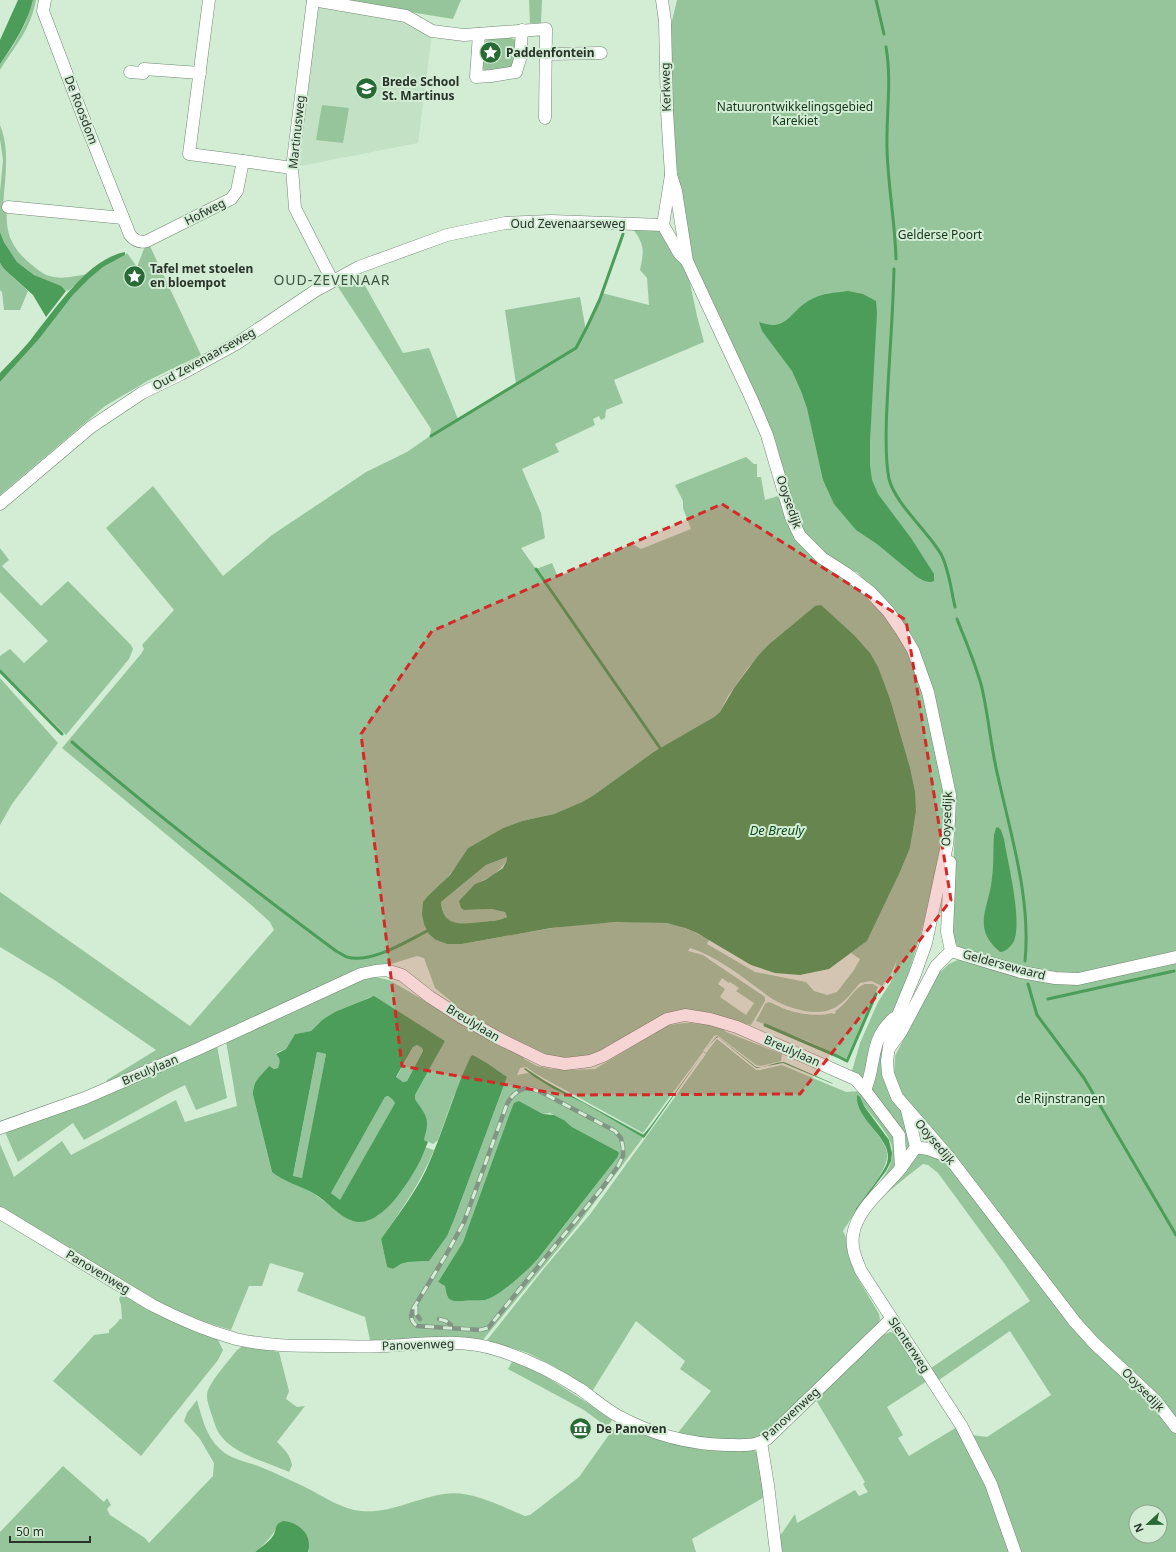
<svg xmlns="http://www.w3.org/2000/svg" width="1176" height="1552" font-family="'Noto Sans',sans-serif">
<rect width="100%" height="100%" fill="#d3edd5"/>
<polygon fill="#c2e1c5" points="317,7 403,22 432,34 418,143 300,166"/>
<g fill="#96c59b" fill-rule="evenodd">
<path d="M33 0H36C30 31 16 44 0 70V64L13 46 25 24Z"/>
<polygon points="335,0 461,0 453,19"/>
<polygon points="529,0 542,0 541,23 530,23"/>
<polygon points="677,0 1176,0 1176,1421 1074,1318 902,1097 894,1075 895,1056 936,976 949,964 964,957 951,935 955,821 929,679 858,573 844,567 820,551 801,528 693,261 686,231 673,141 671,25"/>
<polygon points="511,38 518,41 514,67 487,72 483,69 484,45 485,41 490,39"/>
<polygon points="322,105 349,108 343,143 316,140"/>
<path d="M0 125C11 152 4 180 3 209H7C5 234 12 249 32 265 37 269 44 275 50 276 61 280 76 276 87 274L68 291 34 275 25 268 17 262 4 242 0 232V192L3 160 0 139Z"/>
<path d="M633 229 661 231 686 270 690 283 697 316 704 342 614 380 623 403 606 410 605 418 601 420 599 416 593 419 595 425 555 444 559 452 522 469 541 513 545 538 521 548 536 569 552 563 558 577 632 544 641 549 691 529 683 508V501L675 485 746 457 754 464H757V477H761L765 500 778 496 792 533 804 549 867 595 895 627 922 683 946 793 941 855 919 940 905 984 886 1036 911 1145 904 1158C905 1155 907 1150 906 1146 904 1129 865 1084 852 1071L860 1043 878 1002 891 982 897 960 891 974 882 986 871 981 860 983C853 991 846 1001 836 1007 818 1018 791 1009 774 1000 748 982 720 957 690 948L688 951 703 955 710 960 765 997V1001L751 1025 708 1013 694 1011 670 1013 652 1021 599 1052 582 1057H550L536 1053 470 1017 435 988 424 958 417 956 378 968 105 1084 107 1080 156 1050 56 981 0 947V892L190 1026 274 930 270 922 249 903 62 748 141 654 144 649 142 645 174 610 106 528 153 486 223 576 272 535 326 499 366 472 407 452 430 436 431 429 338 287 359 275 403 353 429 348 458 419 516 384 505 310 580 297 586 331 602 293 649 305 647 278 640 270C644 250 645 246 633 229ZM815 606H821L853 634 890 699 916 812 910 848 900 872 867 941 851 953 860 959 854 970 837 992 827 995 814 991 806 982 755 972 707 944 709 940C696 933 682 925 667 923 655 922 642 922 630 922 573 922 518 934 462 944H447L436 940 442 884 457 865 468 848 503 828 522 821 554 814 582 802 594 795 655 751 714 717 720 712 728 696 748 668 768 645ZM722 978 729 983 730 982 739 988 736 991 754 1003 746 1015 720 997 725 989 718 984Z"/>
<polygon points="149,244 201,355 151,379 105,406 0,495 0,382 39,339 73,295 90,278 103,267 125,255 127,253 137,267 145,246"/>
<polygon points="0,263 4,269 28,291 20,310 4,310 2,292 0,290"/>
<polygon points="0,548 9,560 2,566 41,606 68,581 131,645 133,649 129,659 66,735 0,670 0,656 10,649 24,663 48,641 0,592"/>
<polygon points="0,678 58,743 12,804 0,825"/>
<path d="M507 857V860C500 872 488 879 475 884L464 910 491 909 505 912 507 917C498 921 488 921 479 923 459 925 443 926 441 902L486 865Z"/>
<path d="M376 977 389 980 524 1058V1059L537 1066 551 1069 568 1070 595 1069 667 1026C687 1020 705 1024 724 1027V1030L726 1032 782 1054 781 1061 761 1066 756 1065 717 1035 714 1036 703 1051 706 1053 717 1039 756 1070H760L782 1065 846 1092 860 1091 893 1132 896 1164 858 1214H854L843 1231 847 1240 856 1275 879 1314 880 1319 877 1327 768 1433C741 1448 706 1438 677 1434L711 1391 680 1369 685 1361 636 1321 593 1390 591 1391 555 1367 528 1353 487 1340 546 1266 591 1213 706 1054 703 1052 643 1133 536 1074 526 1067 520 1068 517 1075 528 1073 645 1135 577 1226 482 1341 370 1340 365 1317 297 1291 304 1273 270 1263 262 1286H249L231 1330C202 1322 173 1310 146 1295L0 1208V1144L14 1177 62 1141 71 1155 176 1100 185 1122 237 1106 226 1041 351 982ZM370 997 445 1041 415 1095V1099C426 1115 429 1120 424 1140L433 1144 438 1140 453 1098 473 1055 487 1063 507 1077 455 1217 429 1261 408 1262 401 1264 393 1269 387 1267 381 1239C402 1209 420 1184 434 1150L425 1147C415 1173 400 1199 377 1216L338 1212 313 1193 272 1172 253 1095V1088L269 1067 274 1069 278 1068C280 1062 282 1059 276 1054L278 1052 286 1049 295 1034 311 1031 322 1020ZM857 1096C866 1110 884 1127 890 1141 901 1166 871 1192 856 1209 864 1197 890 1168 887 1153 886 1144 877 1134 872 1127 865 1117 859 1109 857 1096ZM519 1101 543 1114 550 1113 564 1120 572 1127 617 1151V1158L537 1260C527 1271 500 1296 485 1300 478 1301 470 1300 463 1301 449 1302 447 1300 445 1286L438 1282 463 1242Z"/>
<path d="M865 984H873L878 987 846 1059 810 1042 756 1021 765 1004 768 1002C773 1003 778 1006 782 1008 798 1014 816 1017 832 1013L833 1014 836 1013 835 1011C847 1005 853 988 865 984Z"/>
<polygon points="417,1045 422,1048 423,1051 407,1081 403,1082 396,1078 413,1047"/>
<polygon points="217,1046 227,1098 196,1110 185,1085 167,1094 84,1140 73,1123 18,1162 5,1132"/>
<polygon points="317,1052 326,1054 303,1178 293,1177"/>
<polygon points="388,1096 392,1099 395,1103 340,1201 331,1193 385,1097"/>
<path d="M923 1151C936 1152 945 1160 953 1168L1031 1272 1079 1331 1092 1345 1146 1394 1163 1413 1176 1432V1552H1019L994 1479 972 1435 987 1437 1051 1395 1010 1331 939 1380 931 1368 1030 1301 1004 1263 938 1173 928 1165 923 1164C899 1183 852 1215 858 1250 860 1262 869 1273 874 1283L873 1285C867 1275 859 1264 857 1252 850 1223 874 1202 891 1182 900 1173 907 1163 915 1154ZM1136 1512H1160V1536H1136Z"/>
<polygon points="123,1291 212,1334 218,1340 223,1350 218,1360 141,1456 53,1381 94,1335 109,1333 109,1330 115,1325 120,1319 122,1319 121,1305 119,1299"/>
<polygon points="890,1332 895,1333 927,1381 887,1407 903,1435 898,1438 909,1456 957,1427 976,1462 1012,1552 780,1552 780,1536 795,1514 797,1523 855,1490 859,1496 868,1492 863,1484 865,1482 816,1400 883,1335"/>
<path d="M243 1346 279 1352 289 1391 286 1399 297 1407 305 1406 277 1442C284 1449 290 1454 292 1465L289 1472C269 1463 234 1454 221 1436 216 1430 214 1421 211 1413 209 1405 205 1398 208 1390 215 1375 228 1362 237 1350Z"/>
<polygon points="513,1360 545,1376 613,1419 607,1427 584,1410 508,1369"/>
<path d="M197 1400C202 1418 206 1436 220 1449 230 1459 245 1461 258 1466 276 1473 294 1482 311 1490 327 1499 343 1509 361 1511 390 1514 416 1498 444 1494 472 1490 500 1506 525 1516L530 1515 579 1477 618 1422 681 1445 706 1450H752L757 1452 768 1495 692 1539 696 1552H308L309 1550 289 1522 279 1523C273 1536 266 1543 255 1552H0V1532L63 1466 104 1502 107 1498 111 1505 107 1509 110 1515 145 1538 149 1543 213 1476 214 1463 200 1439 184 1421 187 1413Z"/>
</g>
<g fill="#4b9d59" fill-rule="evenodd">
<path d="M18 0H33C27 24 14 44 0 64V40Z"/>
<polygon points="0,232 4,242 17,262 34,275 61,286 66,291 46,317 33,295 4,269 0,263"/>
<path d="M125 252V255L103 267 90 278 73 295 39 339 0 382V373C12 360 25 348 35 334 57 307 88 259 125 252Z"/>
<path d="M848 291 863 294 876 301 877 313 870 441V465L872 480 878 494 911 538 934 574V581C928 584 923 580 917 577L877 544 856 530 834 504 823 480 807 408 801 391 792 371 762 331 759 322C789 333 789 310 812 299 823 293 835 293 848 291Z"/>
<path d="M821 605 853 634 870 653 878 667 890 699 910 768 915 792 916 812 910 848 900 872 867 941 829 969 800 975 775 973 751 965 697 933 685 928 667 923 615 922 551 928 462 944H447L436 940 429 934 424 924 422 914 423 902 428 896 450 875 468 848 503 828 522 821 554 814 582 802 594 795 655 751 714 717 720 712 734 688 757 657 768 645 815 606ZM507 857V860L503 868 485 880 475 884 459 901 461 908 464 910 491 909 505 912 507 917C499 921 490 921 482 922 462 924 443 928 441 902L486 865Z"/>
<path d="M998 827 1001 830 1004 839C1008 864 1021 914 1015 938 1014 944 1006 952 1000 952 971 927 989 909 992 878 994 864 993 849 994 835L996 828Z"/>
<path d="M374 996 445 1041 415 1095V1099C427 1117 430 1118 424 1140L428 1142C425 1148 423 1155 420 1161 409 1182 381 1229 353 1221 338 1216 327 1201 313 1193 299 1185 286 1183 272 1172L253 1095C252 1082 261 1076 269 1066L274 1069 278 1068C280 1062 281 1059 276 1054L286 1049 295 1034 311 1031 322 1020 335 1012ZM417 1045 422 1048 423 1051 407 1081 403 1082 396 1077 413 1047ZM317 1052 326 1054 302 1178 293 1176ZM388 1096 392 1099 395 1103 340 1200 331 1193 385 1097Z"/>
<path d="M717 1036 756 1067C766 1068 774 1062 784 1062L832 1083 833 1084 783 1063 756 1068 718 1037 716 1038 705 1050Z"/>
<polygon points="703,1054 644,1138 584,1103 554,1089 533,1076 524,1069 525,1068 545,1081 643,1135 650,1127"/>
<path d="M473 1055 487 1063 507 1077 455 1217 447 1236 429 1261 408 1262 401 1264 393 1269 387 1267 381 1239C397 1216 414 1195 426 1170 443 1133 453 1093 471 1056Z"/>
<path d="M857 1095 860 1097 864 1106 889 1140 892 1153 891 1161 886 1171 855 1212 856 1209C864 1197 882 1176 887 1163 895 1139 854 1120 857 1095Z"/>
<path d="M519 1101 543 1114 554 1115 564 1120 572 1127 617 1151 619 1153 617 1158 537 1260C527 1271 500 1296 485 1300 478 1301 470 1300 463 1301 449 1302 447 1300 445 1286L438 1282 463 1242 510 1113 514 1103Z"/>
<path d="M283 1521C299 1522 313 1535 308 1552H255C261 1547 271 1541 274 1534 277 1527 275 1524 283 1521Z"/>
</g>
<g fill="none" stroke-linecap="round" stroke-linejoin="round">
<g stroke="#4b9d59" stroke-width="3">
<polyline points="876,0 884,34"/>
<path d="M886 47C892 81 886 115 887 149 888 186 895 222 896 259"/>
<path d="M894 269C893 315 889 360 887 406 886 426 885 459 889 479 896 505 927 530 941 554 949 569 951 590 955 607"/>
<polyline points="431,436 576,348 587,327 600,299 623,234"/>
<polyline points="536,569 660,748"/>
<path d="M957 619C966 642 976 665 982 688 989 719 991 750 999 781 1012 839 1031 901 1025 961"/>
<polyline points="0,671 62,734"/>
<path d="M72 742C157 816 246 884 336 951 340 953 344 956 347 957 371 964 407 941 427 931"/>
<polyline points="1028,984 1037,1015 1084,1078 1176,1235"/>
<polyline points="1048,999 1174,971"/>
<polyline points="765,1025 837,1056 847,1061 876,994"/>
</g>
<defs>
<g id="minor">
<path d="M45 0 43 11 85 122 130 235C135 241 140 243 147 241L231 199 237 191 243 161 292 168"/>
<polyline points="209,0 189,154 243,161"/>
<polyline points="313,0 406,16 432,31 464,35 546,29 545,118"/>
<polyline points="313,0 292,168 295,208 332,280"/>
<polyline points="662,0 665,21 667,111 671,175 663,225"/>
<polyline points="479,34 476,77 491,76 516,72 520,59 522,30"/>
<polyline points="547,54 601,53"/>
<polyline points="130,72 143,73 144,69 200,73"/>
<polyline points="671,175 676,191 687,261 752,400 767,435 791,517 800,536 822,558 847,574 870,592 888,611 901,630 913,650 928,692 950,795 949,821 947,845 926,943 915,974 891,1032 887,1061 888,1074 897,1097 948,1156 1075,1322 1094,1343 1156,1401 1176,1427"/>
<polyline points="8,207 123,218"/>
<polyline points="0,504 91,427 142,393 181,374 236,344 315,291 359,267 447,235 505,223 551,221 663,225 679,253 686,260"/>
<polyline points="951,951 1021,972 1055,978 1078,979 1176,957"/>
<polyline points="890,1047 901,1032 936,966 951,951 947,932 950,862"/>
<path d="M865 1090C877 1064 868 1041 894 1018"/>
<path d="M907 1110 916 1147C911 1154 906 1161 901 1168 885 1188 857 1208 853 1235 851 1248 856 1259 861 1271L961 1425 991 1484 1015 1552"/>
<polyline points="0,1128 85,1098 198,1049 361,974 375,971 386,970 402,975 430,997 461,1017 500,1039 543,1060 565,1064 590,1061 603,1056 667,1019 685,1015 710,1019 737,1027 855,1079 865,1090 899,1135 901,1168"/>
<polyline points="916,1147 928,1149 946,1156"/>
<path d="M0 1213 152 1305C179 1319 207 1331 236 1339 266 1346 296 1346 327 1346 346 1346 366 1347 385 1346 423 1344 461 1338 498 1350 527 1359 555 1373 580 1389 593 1398 606 1410 620 1417 652 1434 690 1444 726 1445 740 1445 754 1447 767 1439L891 1319"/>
<polyline points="761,1442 768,1485 776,1552"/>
</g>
</defs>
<use href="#minor" stroke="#708772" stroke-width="13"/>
<use href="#minor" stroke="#fff" stroke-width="12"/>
<defs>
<g id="rail">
<path d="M530 1088 543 1093 615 1131 621 1138 623 1147V1156L618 1166 603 1187 488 1328 480 1330 417 1326C411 1322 410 1316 413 1309L446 1255 464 1222 507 1104C512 1095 519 1088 530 1088Z"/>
<polyline points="416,1306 416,1314 420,1319"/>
<polyline points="439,1319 446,1321 451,1325"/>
</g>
</defs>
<use href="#rail" stroke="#829584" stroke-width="4.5"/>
<use href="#rail" stroke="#d3edd5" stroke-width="3" stroke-dasharray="9" stroke-linecap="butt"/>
</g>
<path fill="#d62828" fill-opacity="0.2" stroke="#d62828" stroke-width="3" stroke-dasharray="8 5" stroke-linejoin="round" d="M722 504 906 620 951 900 800 1094 563 1095 402 1066 361 734 432 631Z"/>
<defs>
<symbol id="sight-disc" viewBox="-11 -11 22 22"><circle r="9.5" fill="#286a35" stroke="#d3edd5"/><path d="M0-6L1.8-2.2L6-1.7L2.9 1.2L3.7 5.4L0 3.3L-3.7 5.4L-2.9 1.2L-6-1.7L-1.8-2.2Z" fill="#fff"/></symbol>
<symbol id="school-disc" viewBox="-11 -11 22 22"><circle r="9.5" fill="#286a35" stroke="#d3edd5"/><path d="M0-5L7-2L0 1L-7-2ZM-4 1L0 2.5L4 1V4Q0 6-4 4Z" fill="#fff"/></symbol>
<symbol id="museum-disc" viewBox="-11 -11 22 22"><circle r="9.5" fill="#286a35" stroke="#d3edd5"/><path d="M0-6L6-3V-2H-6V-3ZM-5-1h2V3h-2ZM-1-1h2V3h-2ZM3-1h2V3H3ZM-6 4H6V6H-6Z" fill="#fff"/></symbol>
</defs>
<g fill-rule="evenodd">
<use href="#sight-disc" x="478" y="40" width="25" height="25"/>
<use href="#school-disc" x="354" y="76" width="25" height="25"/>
<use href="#sight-disc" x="122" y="264" width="25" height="25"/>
<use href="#museum-disc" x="568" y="1416" width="25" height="25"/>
</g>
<g text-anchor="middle" stroke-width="4" stroke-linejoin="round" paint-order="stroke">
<g font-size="12" font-weight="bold" fill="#29332a" stroke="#d3edd5" text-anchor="start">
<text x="506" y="57">Paddenfontein</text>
<text x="382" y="86">Brede School<tspan x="382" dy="14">St. Martinus</tspan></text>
<text x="150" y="273">Tafel met stoelen<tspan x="150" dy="14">en bloempot</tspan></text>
<text x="596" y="1433">De Panoven</text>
</g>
<g font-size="12" fill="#29332a" stroke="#d3edd5">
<text transform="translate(666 87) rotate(-92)" y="4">Kerkweg</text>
<text transform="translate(81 110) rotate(69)" y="4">De Roosdom</text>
<text transform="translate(297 132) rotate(-84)" y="4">Martinusweg</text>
<text transform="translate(205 212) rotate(-27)" y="4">Hofweg</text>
<text x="568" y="228">Oud Zevenaarseweg</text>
<text transform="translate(204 359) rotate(-29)" y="4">Oud Zevenaarseweg</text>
<text transform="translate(789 502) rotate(71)" y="4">Ooysedijk</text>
<text transform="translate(947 819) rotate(-88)" y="4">Ooysedijk</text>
<text transform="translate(1004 965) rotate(15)" y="4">Geldersewaard</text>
<text transform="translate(473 1023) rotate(31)" y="4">Breulylaan</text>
<text transform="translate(792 1051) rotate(24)" y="4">Breulylaan</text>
<text transform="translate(150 1070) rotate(-23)" y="4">Breulylaan</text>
<text transform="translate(935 1142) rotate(50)" y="4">Ooysedijk</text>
<text transform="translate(98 1272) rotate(31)" y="4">Panovenweg</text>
<text transform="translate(418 1345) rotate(-2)" y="4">Panovenweg</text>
<text transform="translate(909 1345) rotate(56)" y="4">Slenterweg</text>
<text transform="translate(1143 1390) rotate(46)" y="4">Ooysedijk</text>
<text transform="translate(791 1414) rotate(-42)" y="4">Panovenweg</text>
</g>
<g font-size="12" fill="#133519" stroke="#d3edd5">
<text x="795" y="111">Natuurontwikkelingsgebied<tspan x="795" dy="14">Karekiet</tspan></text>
<text x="940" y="239">Gelderse Poort</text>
<text x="1061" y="1103">de Rijnstrangen</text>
</g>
<g font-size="13" font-style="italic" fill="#104b1e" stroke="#d3edd5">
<text x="777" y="835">De Breuly</text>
</g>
<g font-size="14" letter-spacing="1" fill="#3e5440" stroke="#d3edd5">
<text x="332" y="285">OUD-ZEVENAAR</text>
</g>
</g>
<g transform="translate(1148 1524) rotate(248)"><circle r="19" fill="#d3edd5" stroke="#8fa391"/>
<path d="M0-3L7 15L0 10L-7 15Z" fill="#286a35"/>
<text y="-6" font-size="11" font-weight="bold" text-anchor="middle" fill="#29332a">N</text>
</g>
<path d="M10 1536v6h80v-6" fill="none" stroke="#29332a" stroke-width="2"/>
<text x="16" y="1536" font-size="12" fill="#29332a" stroke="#d3edd5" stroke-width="3" paint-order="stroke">50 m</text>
</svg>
